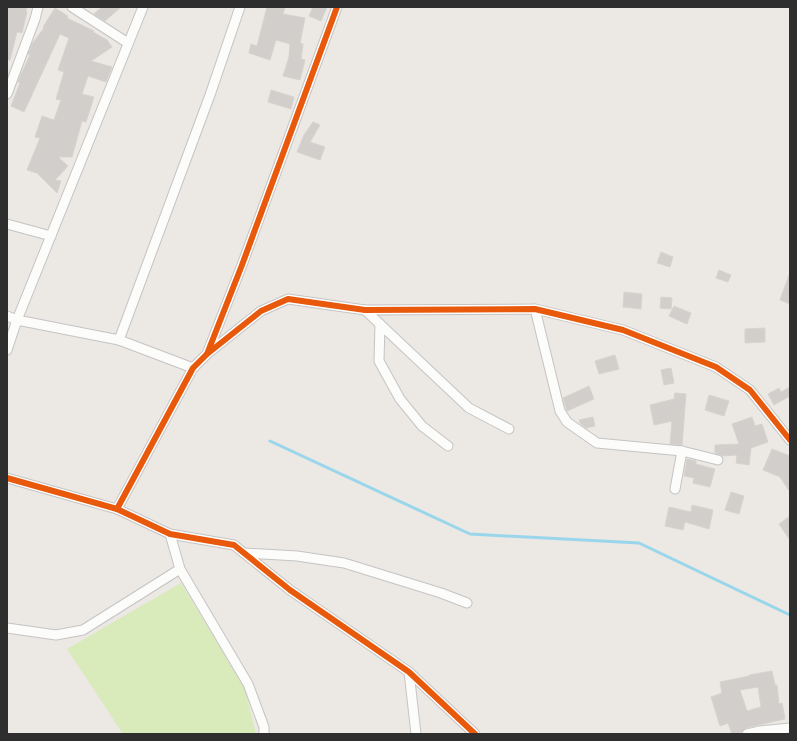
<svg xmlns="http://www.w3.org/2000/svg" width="797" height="741" font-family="'PT Sans',sans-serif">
<rect width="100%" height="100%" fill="#ece8e4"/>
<polygon fill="#d9eabb" points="181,583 245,689 256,734 123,734 67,649"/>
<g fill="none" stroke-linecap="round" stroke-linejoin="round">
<polyline stroke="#99d6ec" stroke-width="3" points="270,441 470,534 639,543 790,615"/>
</g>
<g fill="#d1cecb" stroke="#d7d4d0" fill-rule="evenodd">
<polygon points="7,7 27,7 26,11 27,12 22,33 17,32 10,60 7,60"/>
<polygon points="102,7 121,7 105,21 94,14"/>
<polygon points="267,7 285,7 283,14 305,18 300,43 303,44 301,59 305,60 300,80 283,76 289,57 290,44 276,40 270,60 249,53 251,44 257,46"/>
<polygon points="313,7 327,7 321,21 309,16"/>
<polygon points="55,8 68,16 67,18 94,31 93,32 107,40 112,47 91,61 112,67 106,82 88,76 82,94 94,97 86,122 82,121 72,157 58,157 68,166 55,180 61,181 57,193 37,173 27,170 40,138 35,137 42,116 54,120 61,100 56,99 64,72 58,70 69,38 60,34 24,112 11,106 20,83 18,82 18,81 30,55 28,54 32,44 44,28 43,27"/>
<polygon points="271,90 294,97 291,109 268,102"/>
<polygon points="313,122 320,125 310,142 325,147 320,160 297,152 304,135"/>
<polygon points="661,252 673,257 670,267 657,263"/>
<polygon points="719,270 731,275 728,282 716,278"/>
<polygon points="789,275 790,275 790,304 780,300"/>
<polygon points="624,292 642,294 641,309 623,307"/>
<polygon points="661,297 672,298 671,309 660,308"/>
<polygon points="674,306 691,313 687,324 669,316"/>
<polygon points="765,328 765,342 745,343 745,329"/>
<polygon points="615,355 619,369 599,374 595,361"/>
<polygon points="671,368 674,383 664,385 661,370"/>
<polygon points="589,386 594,399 567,411 563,398"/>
<polygon points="790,387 790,396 774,405 768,394 779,388 781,392"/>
<polygon points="675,393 686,394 682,445 670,444 672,421 654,425 650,405 674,399"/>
<polygon points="709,395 729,401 724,416 705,410"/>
<polygon points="593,417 595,426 586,428 580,423 579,420"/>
<polygon points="752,417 755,426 762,424 768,442 751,448 749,465 736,463 737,455 722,456 715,453 715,445 739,444 732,424"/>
<polygon points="772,449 790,456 790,492 780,477 763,470"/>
<polygon points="687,459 696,461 696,464 715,469 710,487 693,483 694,478 684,476"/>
<polygon points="731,492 744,496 739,514 725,510"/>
<polygon points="692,505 713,510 709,529 685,522 683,530 665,526 669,507 691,512"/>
<polygon points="790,516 790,540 779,524"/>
<path d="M772 671 775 685H777L779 704 782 703 785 719 746 728 742 732 734 734H732L728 723 720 726 711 697 722 693 720 682 749 676V675ZM758 687 761 707 747 711 740 690Z"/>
</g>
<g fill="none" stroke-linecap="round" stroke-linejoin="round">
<defs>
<g id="minor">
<polyline points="72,7 128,43"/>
<polyline points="7,94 35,19 38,7"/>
<polyline points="7,224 51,236"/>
<polyline points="535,309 560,411 567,422 597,443 682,451 718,460"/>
<polyline points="365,310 469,408 509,429"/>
<polyline points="7,316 17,320 119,340 193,368"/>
<polyline points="380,324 379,361 400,399 422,426 448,446"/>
<polyline points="119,340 210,95 240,7"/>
<polyline points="7,350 17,320 143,7"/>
<polyline points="207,354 261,311 288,299 365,310 535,309 623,330 716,367 750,390 790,440"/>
<polyline points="7,478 117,509 170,534 234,545 290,590 409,672 475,734"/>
<polyline points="675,489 682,451"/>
<polyline points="117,509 193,368 207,354 242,265 337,7"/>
<polyline points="170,534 180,569 248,684 264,727 264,734"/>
<polyline points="244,553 297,556 344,563 441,593 467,603"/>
<polyline points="7,628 56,635 83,630 180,569"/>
<polyline points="409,672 416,734"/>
<polyline points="747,734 760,731 790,728"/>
</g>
</defs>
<use href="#minor" stroke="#c5c4c5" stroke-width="11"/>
<use href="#minor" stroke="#fcfcfb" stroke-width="9"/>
<defs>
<g id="cycleway">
<polyline points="207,354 261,311 288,299 365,310 535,309 623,330 716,367 750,390 790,440"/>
<polyline points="7,478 117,509 170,534 234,545 290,590 409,672 475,734"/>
<polyline points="117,509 193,368 207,354 242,265 337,7"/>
</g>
</defs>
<use href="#cycleway" stroke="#fff" stroke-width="8"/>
<use href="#cycleway" stroke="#e8590c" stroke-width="6"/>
</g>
<rect width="797" height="741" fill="none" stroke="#2e2e2e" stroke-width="16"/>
</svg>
